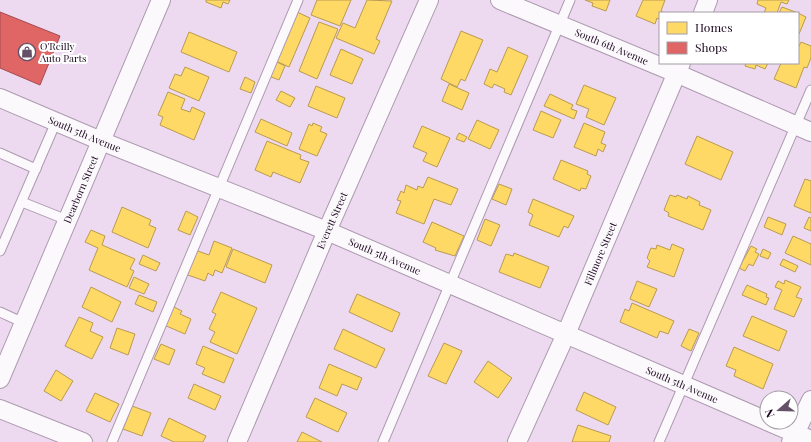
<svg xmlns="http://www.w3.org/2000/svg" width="811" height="442" font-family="'Playfair Display',serif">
<rect width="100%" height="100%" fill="#eddaf0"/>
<g fill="#ffd966" stroke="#ba9a50">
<polygon points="206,0 230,0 228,4 223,2 221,8 206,2"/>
<polygon points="317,0 351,0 340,26 311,15"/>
<polygon points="367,0 392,1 376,39 380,41 374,54 336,38 343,23 355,28"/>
<polygon points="585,0 610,0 606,11 592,6 593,3"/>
<polygon points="643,0 665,0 661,11 664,13 660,13 660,20 657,18 655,24 636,16"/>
<polygon points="758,0 789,0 787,4 781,2 777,13 764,13 766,8 757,4"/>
<polygon points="782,7 798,13 779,13"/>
<polygon points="297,12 310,18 289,67 276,61"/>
<polygon points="798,13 806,17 799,34 798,33"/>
<polygon points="319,22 338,29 317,79 299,71"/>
<polygon points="461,31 483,40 465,81 461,79 457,87 441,79"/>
<polygon points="189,32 237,52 229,72 181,52"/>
<polygon points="801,42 811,46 811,58 807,68 804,67 796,88 774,79 781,63 798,63 798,48"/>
<polygon points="508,47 528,56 511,95 504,92 505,89 494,84 492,88 484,84 490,69 497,72"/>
<polygon points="341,49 363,59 352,84 330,75"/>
<polygon points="275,61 285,66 279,80 269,76"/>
<polygon points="746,63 768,63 765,69 756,65 755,69 745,66"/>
<polygon points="185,67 209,77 199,101 169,88 175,74 181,76"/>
<polygon points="245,77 255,82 251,93 240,89"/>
<polygon points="449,84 469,93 462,110 442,101"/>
<polygon points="584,85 616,98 604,125 586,117 589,109 576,104"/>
<polygon points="316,86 345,98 337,118 308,106"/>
<polygon points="281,91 295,98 290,107 276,100"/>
<polygon points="168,92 185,99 181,109 190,112 192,107 205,113 194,140 160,125 163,117 158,115"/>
<polygon points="550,94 573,105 571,109 577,111 574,119 544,106"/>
<polygon points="541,111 561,120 553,138 533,130"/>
<polygon points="261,119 292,133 287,146 255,132"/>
<polygon points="477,120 499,130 490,149 468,139"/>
<polygon points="313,123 322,127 320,131 327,134 317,156 299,149 309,124 312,126"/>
<polygon points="584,123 605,132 601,143 606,145 603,152 598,149 596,156 574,147"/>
<polygon points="422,126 450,138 437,167 423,161 427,153 413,147"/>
<polygon points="459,133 467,137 464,142 456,139"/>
<polygon points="697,136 733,152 721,180 685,164"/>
<polygon points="267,141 301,155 300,159 309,162 300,183 273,172 271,177 255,170"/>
<polygon points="561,160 588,171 587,174 591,176 586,189 581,188 580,191 553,179"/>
<polygon points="428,177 458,189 451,205 434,199 424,224 396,213 401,201 397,200 401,191 404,193 406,185 417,190 418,186 423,188"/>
<polygon points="805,179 811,181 811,213 794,206"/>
<polygon points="499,184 512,189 506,205 492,199"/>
<polygon points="670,195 676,197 677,195 687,199 688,196 700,202 699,205 711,210 703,230 668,216 669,213 664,210"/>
<polygon points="533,199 574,216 568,228 564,226 559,237 529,225 533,215 528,212"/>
<polygon points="122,207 151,220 149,225 156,228 148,248 112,232"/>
<polygon points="186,211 198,217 190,235 178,230"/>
<polygon points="768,217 786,224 782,235 764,227"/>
<polygon points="809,217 811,218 811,231 804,228"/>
<polygon points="485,219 500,225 491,246 477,240"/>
<polygon points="432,222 464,236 455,256 435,250 436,248 423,242"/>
<polygon points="91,230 105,236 102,245 135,259 130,269 134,271 127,287 89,270 98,248 85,242"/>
<polygon points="793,236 811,244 811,265 785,253"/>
<polygon points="214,241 232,248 222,273 215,270 213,276 208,273 205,281 185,274 195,250 209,255"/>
<polygon points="672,244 684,249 674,277 647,267 650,261 647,258 651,248 656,249 657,245 670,250"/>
<polygon points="751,246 757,249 755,252 759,254 753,266 749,264 745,271 739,268"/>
<polygon points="233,249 272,265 265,283 226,267"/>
<polygon points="763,249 771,253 768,259 760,256"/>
<polygon points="514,253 549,267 540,288 499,272 506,254 513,256"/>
<polygon points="143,255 160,263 156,271 139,264"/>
<polygon points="783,259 798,266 795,272 780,265"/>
<polygon points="134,277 149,284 144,294 129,288"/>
<polygon points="785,280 801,287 796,297 802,299 794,317 774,309 782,290 775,287 778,281 784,284"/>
<polygon points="637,281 657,289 649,307 630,299"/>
<polygon points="747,285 767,294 766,297 769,298 766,305 742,295"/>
<polygon points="91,287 121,302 112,322 82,307"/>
<polygon points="221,292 257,308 237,354 210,342 215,332 209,329 216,314 212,312"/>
<polygon points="357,294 400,313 392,332 349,312"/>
<polygon points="139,295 157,302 153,312 135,304"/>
<polygon points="632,303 674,321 668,334 660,331 657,338 620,322 625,309 629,311"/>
<polygon points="172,306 182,311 180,314 191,319 185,334 164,325"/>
<polygon points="752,316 787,331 779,351 743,336"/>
<polygon points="79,317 93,323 90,331 103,337 92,359 65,346"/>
<polygon points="117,328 135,334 128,355 110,348"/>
<polygon points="343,329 385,349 376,368 334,349"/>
<polygon points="689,329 699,333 691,351 681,346"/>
<polygon points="444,343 462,351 446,384 428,376"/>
<polygon points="161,344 175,350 169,365 154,359"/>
<polygon points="203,346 234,359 224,383 202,374 205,368 196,364"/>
<polygon points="734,347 773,364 763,389 734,376 736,370 726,366"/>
<polygon points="488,361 512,378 498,398 474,382"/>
<polygon points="329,364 362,378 357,390 342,384 337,396 319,388"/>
<polygon points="56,370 73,381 61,401 44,391"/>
<polygon points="194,384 221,396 215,410 188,398"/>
<polygon points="584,392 616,407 608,425 576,410"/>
<polygon points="95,393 119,404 110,422 86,411"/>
<polygon points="315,398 347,413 338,432 306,417"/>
<polygon points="132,406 151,413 142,436 123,429"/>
<polygon points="169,418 206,436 203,442 174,442 161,436"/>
<polygon points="578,425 611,436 609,442 572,442"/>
<polygon points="302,432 322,442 297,442"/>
</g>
<polygon fill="#e06666" stroke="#a54950" points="0,12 60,36 40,85 0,68"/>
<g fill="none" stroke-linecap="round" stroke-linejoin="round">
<defs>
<g id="lane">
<polyline points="0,153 36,169"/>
<polyline points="22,202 67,220"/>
<polyline points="0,251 56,122"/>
<polyline points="0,312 24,323"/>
<polyline points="112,442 298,0"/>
<polyline points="383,442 570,0"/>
<polyline points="659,442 811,90"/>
</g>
<g id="street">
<path id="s1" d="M500 0 676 73 811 132"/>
<polyline points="703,13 708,0"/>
<path id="s2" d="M0 98 101 141 327 231 767 421"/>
<path id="s3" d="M0 379 161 0"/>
<polyline points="0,409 83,442"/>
<polyline points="769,422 811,440"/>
<path id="s4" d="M237 442 327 231 429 0"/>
<path id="s5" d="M517 442 566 334 681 63"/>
<polyline points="791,442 811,400"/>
</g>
</defs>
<use href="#lane" stroke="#ad9ab0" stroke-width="11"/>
<use href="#street" stroke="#ad9ab0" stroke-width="20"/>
<use href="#lane" stroke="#fcf9fd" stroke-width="9"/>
<use href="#street" stroke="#fcf9fd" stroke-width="18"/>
</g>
<defs>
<symbol id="shop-ring" viewBox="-11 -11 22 22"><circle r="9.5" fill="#fff" stroke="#645067" stroke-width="1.5"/><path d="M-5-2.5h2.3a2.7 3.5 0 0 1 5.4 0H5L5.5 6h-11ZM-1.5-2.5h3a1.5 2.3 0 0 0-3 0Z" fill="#645067"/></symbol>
</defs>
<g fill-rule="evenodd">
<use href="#shop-ring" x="17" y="42" width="20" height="20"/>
</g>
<g text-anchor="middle" stroke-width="4" stroke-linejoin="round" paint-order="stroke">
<g font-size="10" fill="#1a061d" stroke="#fff" text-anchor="start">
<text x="40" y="50">O'Reilly<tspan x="40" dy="12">Auto Parts</tspan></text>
</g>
<g font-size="10" fill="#1a061d" stroke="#fff">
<text dy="4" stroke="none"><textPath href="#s1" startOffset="121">South 6th Avenue</textPath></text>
<text dy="4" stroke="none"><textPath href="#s2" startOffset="92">South 5th Avenue</textPath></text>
<text dy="4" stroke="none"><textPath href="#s3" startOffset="206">Dearborn Street</textPath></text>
<text dy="4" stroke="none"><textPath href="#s4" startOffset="241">Everett Street</textPath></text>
<text dy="4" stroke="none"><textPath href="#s5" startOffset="206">Fillmore Street</textPath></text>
<text dy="4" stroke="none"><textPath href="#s2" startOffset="416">South 5th Avenue</textPath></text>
<text dy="4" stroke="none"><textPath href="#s2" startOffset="740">South 5th Avenue</textPath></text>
</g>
</g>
<rect x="659" y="12" width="140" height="52" fill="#ffffff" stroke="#a39ba5"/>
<rect x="667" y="22" width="20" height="12" fill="#ffd966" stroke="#a39ba5"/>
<text x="695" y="32" font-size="12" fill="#1a061d">Homes</text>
<rect x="667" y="42" width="20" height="12" fill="#e06666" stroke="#a39ba5"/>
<text x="695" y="52" font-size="12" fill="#1a061d">Shops</text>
<g transform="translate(779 410) rotate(250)"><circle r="19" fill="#ffffff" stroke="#a39ba5"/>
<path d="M0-3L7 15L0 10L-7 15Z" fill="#645067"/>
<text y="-6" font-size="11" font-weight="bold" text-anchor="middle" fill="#1a061d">N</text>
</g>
</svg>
